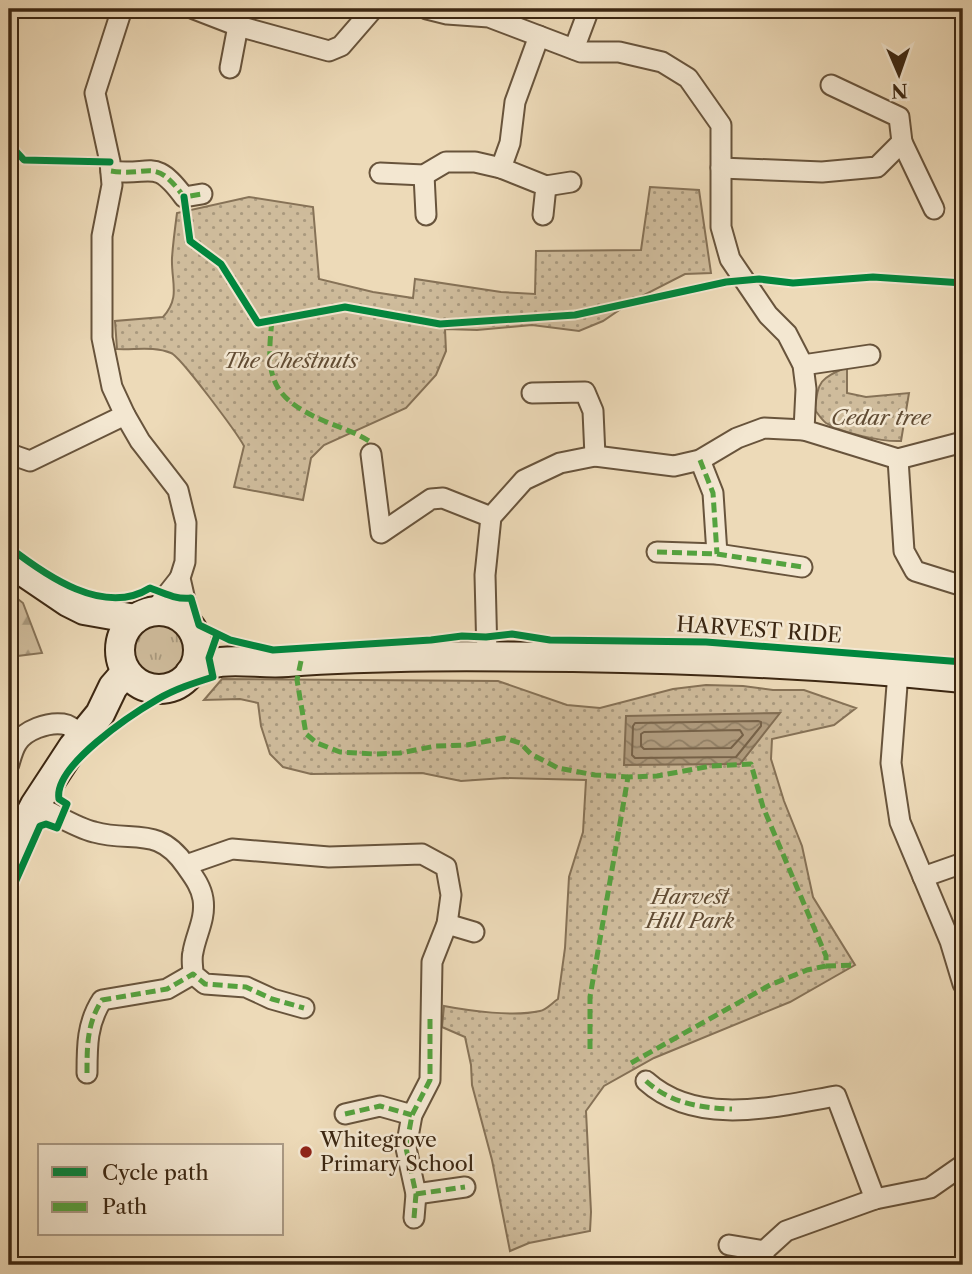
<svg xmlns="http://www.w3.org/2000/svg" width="972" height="1274" font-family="'Libre Caslon Text',serif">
<defs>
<pattern id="grass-tufts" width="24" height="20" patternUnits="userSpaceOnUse" patternTransform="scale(1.75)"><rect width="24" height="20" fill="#cfbc9c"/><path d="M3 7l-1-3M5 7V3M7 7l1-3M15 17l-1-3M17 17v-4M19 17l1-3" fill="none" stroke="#a9997e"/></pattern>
<pattern id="forest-firs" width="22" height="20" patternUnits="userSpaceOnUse" patternTransform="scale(1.75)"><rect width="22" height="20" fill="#cfbc9c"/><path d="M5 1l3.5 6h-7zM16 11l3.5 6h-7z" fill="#a9997e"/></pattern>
<pattern id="park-dots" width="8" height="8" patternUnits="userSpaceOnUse" patternTransform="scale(1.75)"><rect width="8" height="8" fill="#cfbc9c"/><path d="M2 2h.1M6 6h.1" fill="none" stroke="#a9997e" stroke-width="1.8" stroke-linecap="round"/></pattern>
<pattern id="water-waves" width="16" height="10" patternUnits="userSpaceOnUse" patternTransform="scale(1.75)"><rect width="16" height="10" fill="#b19d80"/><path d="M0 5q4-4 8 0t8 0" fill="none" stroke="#918067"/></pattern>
</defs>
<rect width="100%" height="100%" fill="#eddab8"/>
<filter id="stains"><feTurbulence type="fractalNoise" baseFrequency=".00286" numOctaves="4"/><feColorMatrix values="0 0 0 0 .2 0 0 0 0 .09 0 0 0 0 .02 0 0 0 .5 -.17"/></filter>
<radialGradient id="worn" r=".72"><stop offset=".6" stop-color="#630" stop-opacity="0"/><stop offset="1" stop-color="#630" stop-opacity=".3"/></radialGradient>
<circle fill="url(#grass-tufts)" stroke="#867257" stroke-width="2" cx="158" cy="649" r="28"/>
<polygon fill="url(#forest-firs)" stroke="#867257" stroke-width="2" points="9,592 23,603 42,653 9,657"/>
<g fill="url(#park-dots)" stroke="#867257" stroke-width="2">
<path d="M650 187 699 190 711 273 685 274 634 300 603 321 579 331 532 325 477 330 445 329 446 351 436 375 406 408 324 445 311 458 303 500 234 487 244 446C237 433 180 356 171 353 154 346 135 350 117 349L115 321 163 317C181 297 171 282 172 258 173 243 175 228 177 213L249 197 313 207 319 279 373 292 413 298 415 279 501 292 535 294 536 251 641 250Z"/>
<path d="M847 367V393L866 397 909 393 901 441C882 442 842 433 826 423 822 420 818 414 815 410 818 380 820 379 847 367Z"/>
<path d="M222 679 498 681 567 705 600 708 673 689 706 685 743 686 773 690H804L856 708 834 725 772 739 771 759 784 801 802 846 813 897 855 965 790 1002 654 1058 604 1086 586 1111 591 1212 590 1231 529 1243 510 1251 492 1160 472 1085 471 1065 465 1037 442 1027 444 1006C470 1011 514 1017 540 1011 546 1010 552 1003 558 999L565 948 569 877 583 832 586 780 504 778 461 781 422 773 311 774 283 767 270 754 261 726 258 703 240 699 204 700Z"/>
</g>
<polygon fill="url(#water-waves)" stroke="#826e54" stroke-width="2" points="780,713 740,764 624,765 626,716"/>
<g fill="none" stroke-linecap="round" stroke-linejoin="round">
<g stroke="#766249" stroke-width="2">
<polygon points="758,721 761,722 761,726 736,757 635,758 632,755 633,726 635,723"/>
<polygon points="740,730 743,735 731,748 644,749 641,746 641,734 644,732"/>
</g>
<defs>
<g id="street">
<polyline points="122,9 95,93 110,162 112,185 102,236 102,338 112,387 125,415 140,441 178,490 186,523 185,562 180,578 192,631"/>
<polyline points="194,9 238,26 329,51 341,46 373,9"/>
<polyline points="427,9 447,14 489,17 581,52 619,52 662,62 688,78 721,125 721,227 730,259 768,315 787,334 803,365 806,389 804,430"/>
<polyline points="574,49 589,9"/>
<polyline points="230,68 238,26"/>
<polyline points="902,142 934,209"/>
<polyline points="501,168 510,143 515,102 539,36"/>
<polyline points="721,168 822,172 877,167 902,142 899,117 831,85"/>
<path d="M111 171C151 177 154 156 184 197L202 194"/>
<polyline points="380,173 424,175 446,162 475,162 501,168 546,186 543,215"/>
<polyline points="424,175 426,215"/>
<polyline points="546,186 571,182"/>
<polyline points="803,365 870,355"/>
<polyline points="532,393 585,392 593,411 595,456"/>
<polyline points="9,452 10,454 30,461 125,415"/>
<polyline points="371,454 381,533 431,499 443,498 491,517"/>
<polyline points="898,459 904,551 915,571 963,586"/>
<polyline points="700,460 713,493 717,554"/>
<polyline points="657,552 717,554 802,567"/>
<polyline points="154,611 180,578"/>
<polyline points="487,656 485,575 491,517 524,480 560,463 595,456 674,466 700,460 737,438 764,428 804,430 898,459 963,442"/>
<polyline points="898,672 891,763 900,822 950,941 963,984"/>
<path d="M9 764C11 757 13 749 17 743 25 730 48 722 63 724 71 725 76 731 82 736"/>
<path d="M35 805C54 813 74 827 94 832 133 843 158 825 186 866 193 876 201 886 203 899 206 919 196 934 193 952 191 959 193 967 193 974L205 984 246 987 272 999 304 1008"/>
<polyline points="186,865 232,849 329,857 422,854 446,867 451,895 447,924 432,962 430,1080 412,1115 406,1148 416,1194 414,1218"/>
<polyline points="923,877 963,863"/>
<polyline points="447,924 474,932"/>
<path d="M87 1073C87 1046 87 1023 102 1000L167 989 193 974"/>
<path d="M646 1081C697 1127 774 1107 836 1096L875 1199"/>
<polyline points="345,1114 380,1106 412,1115"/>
<polyline points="416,1194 465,1187"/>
<polyline points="729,1245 764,1251"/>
<polyline points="764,1265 764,1251 786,1231 875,1199 930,1188 963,1165"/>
</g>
<g id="secondary">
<polyline points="9,562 68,602 84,610 135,619"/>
<circle cx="159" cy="650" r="39"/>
<path d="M190 673C218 653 255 665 287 662 382 655 477 656 573 657 703 659 834 665 963 678"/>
<polyline points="9,855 35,805 73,747 100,714 113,687 126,672"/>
</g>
</defs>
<use href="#street" stroke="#68543c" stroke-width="23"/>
<use href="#secondary" stroke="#3c2712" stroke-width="32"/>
<use href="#street" stroke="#f3e7d1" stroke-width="19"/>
<use href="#secondary" stroke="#f3e7d1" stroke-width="28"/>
<g stroke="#54a33f" stroke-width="5" stroke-dasharray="10 5" stroke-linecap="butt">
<path d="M111 171C151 177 154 156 184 197L202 194"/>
<path d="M272 321C266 374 269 397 322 420 340 428 356 432 372 443"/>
<polyline points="700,460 713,493 717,554"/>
<polyline points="657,552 717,554 802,567"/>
<polyline points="301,661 297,680 306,734 317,743 340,752 374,754 400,753 436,746 467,745 504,738 520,743 531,754 558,768 595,775 628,777"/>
<polyline points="826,966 855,965"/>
<polyline points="590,1049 590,997 628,777 657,776 711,766 751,764 763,807 826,956 826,966 807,970 770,985 631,1063"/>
<path d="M87 1073C87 1046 87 1023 102 1000L167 989 193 974 205 984 246 987 272 999 304 1008"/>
<path d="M646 1081C670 1103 700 1108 732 1109"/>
<polyline points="345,1114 380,1106 412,1115"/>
<polyline points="416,1194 465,1187"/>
<polyline points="414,1218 416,1194 406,1148 412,1115 430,1080 430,1018"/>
</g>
<defs>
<g id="cycleway">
<polyline points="9,148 13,148 24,160 110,162"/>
<polyline points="184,197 190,241 221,264 258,323 345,307 440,324 575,315 726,282 759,279 793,283 873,277 963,283"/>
<path d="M9 547C45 575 104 617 150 588 163 593 177 600 191 598L199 625 230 640 273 650 431 640 462 636 486 637 512 634 550 640 706 642 963 662"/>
<path d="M9 896 40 826 46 824 57 828 67 804 59 799C53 766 132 714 158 699 175 689 194 683 213 677L209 658 217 635"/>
</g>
</defs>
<use href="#cycleway" stroke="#f3e7d1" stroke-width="11"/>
<use href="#cycleway" stroke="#00873e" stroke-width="7"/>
</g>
<circle fill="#8f2418" stroke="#f3e7d1" stroke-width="2.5" cx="306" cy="1152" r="7"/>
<g text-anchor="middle" stroke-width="5" stroke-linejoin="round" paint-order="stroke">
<g font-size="21" font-style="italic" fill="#614c34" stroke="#f3e7d1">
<text x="291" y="368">The Chestnuts</text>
<text x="881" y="425">Cedar tree</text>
<text x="690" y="904">Harvest<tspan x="690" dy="24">Hill Park</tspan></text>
</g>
<g font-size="21" fill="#3c2712" stroke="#f3e7d1">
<text transform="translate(759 630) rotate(4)" y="7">HARVEST RIDE</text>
</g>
<g font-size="21" fill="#3c2712" stroke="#f3e7d1" text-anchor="start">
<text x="320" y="1147">Whitegrove<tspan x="320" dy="24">Primary School</tspan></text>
</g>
</g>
<rect width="972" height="1274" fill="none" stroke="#eddab8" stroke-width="35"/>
<rect x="10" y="10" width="951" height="1253" fill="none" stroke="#3c2712" stroke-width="3.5"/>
<rect x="18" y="18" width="937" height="1239" fill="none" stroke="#3c2712" stroke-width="2"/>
<rect x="38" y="1144" width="245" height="91" fill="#f3e7d1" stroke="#aa9a85" stroke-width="2"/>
<rect x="52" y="1167" width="35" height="10" fill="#00873e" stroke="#aa9a85" stroke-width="2"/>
<text x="102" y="1180" font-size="21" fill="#3c2712">Cycle path</text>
<rect x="52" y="1202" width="35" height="10" fill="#54a33f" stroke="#aa9a85" stroke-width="2"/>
<text x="102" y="1214" font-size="21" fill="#3c2712">Path</text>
<g transform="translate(899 74) rotate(178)" stroke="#f3e7d1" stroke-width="5" paint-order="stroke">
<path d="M0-5L12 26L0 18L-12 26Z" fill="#3c2712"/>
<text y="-10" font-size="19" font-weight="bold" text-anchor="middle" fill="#3c2712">N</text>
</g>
<rect width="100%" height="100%" filter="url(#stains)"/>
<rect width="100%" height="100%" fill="url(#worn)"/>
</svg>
